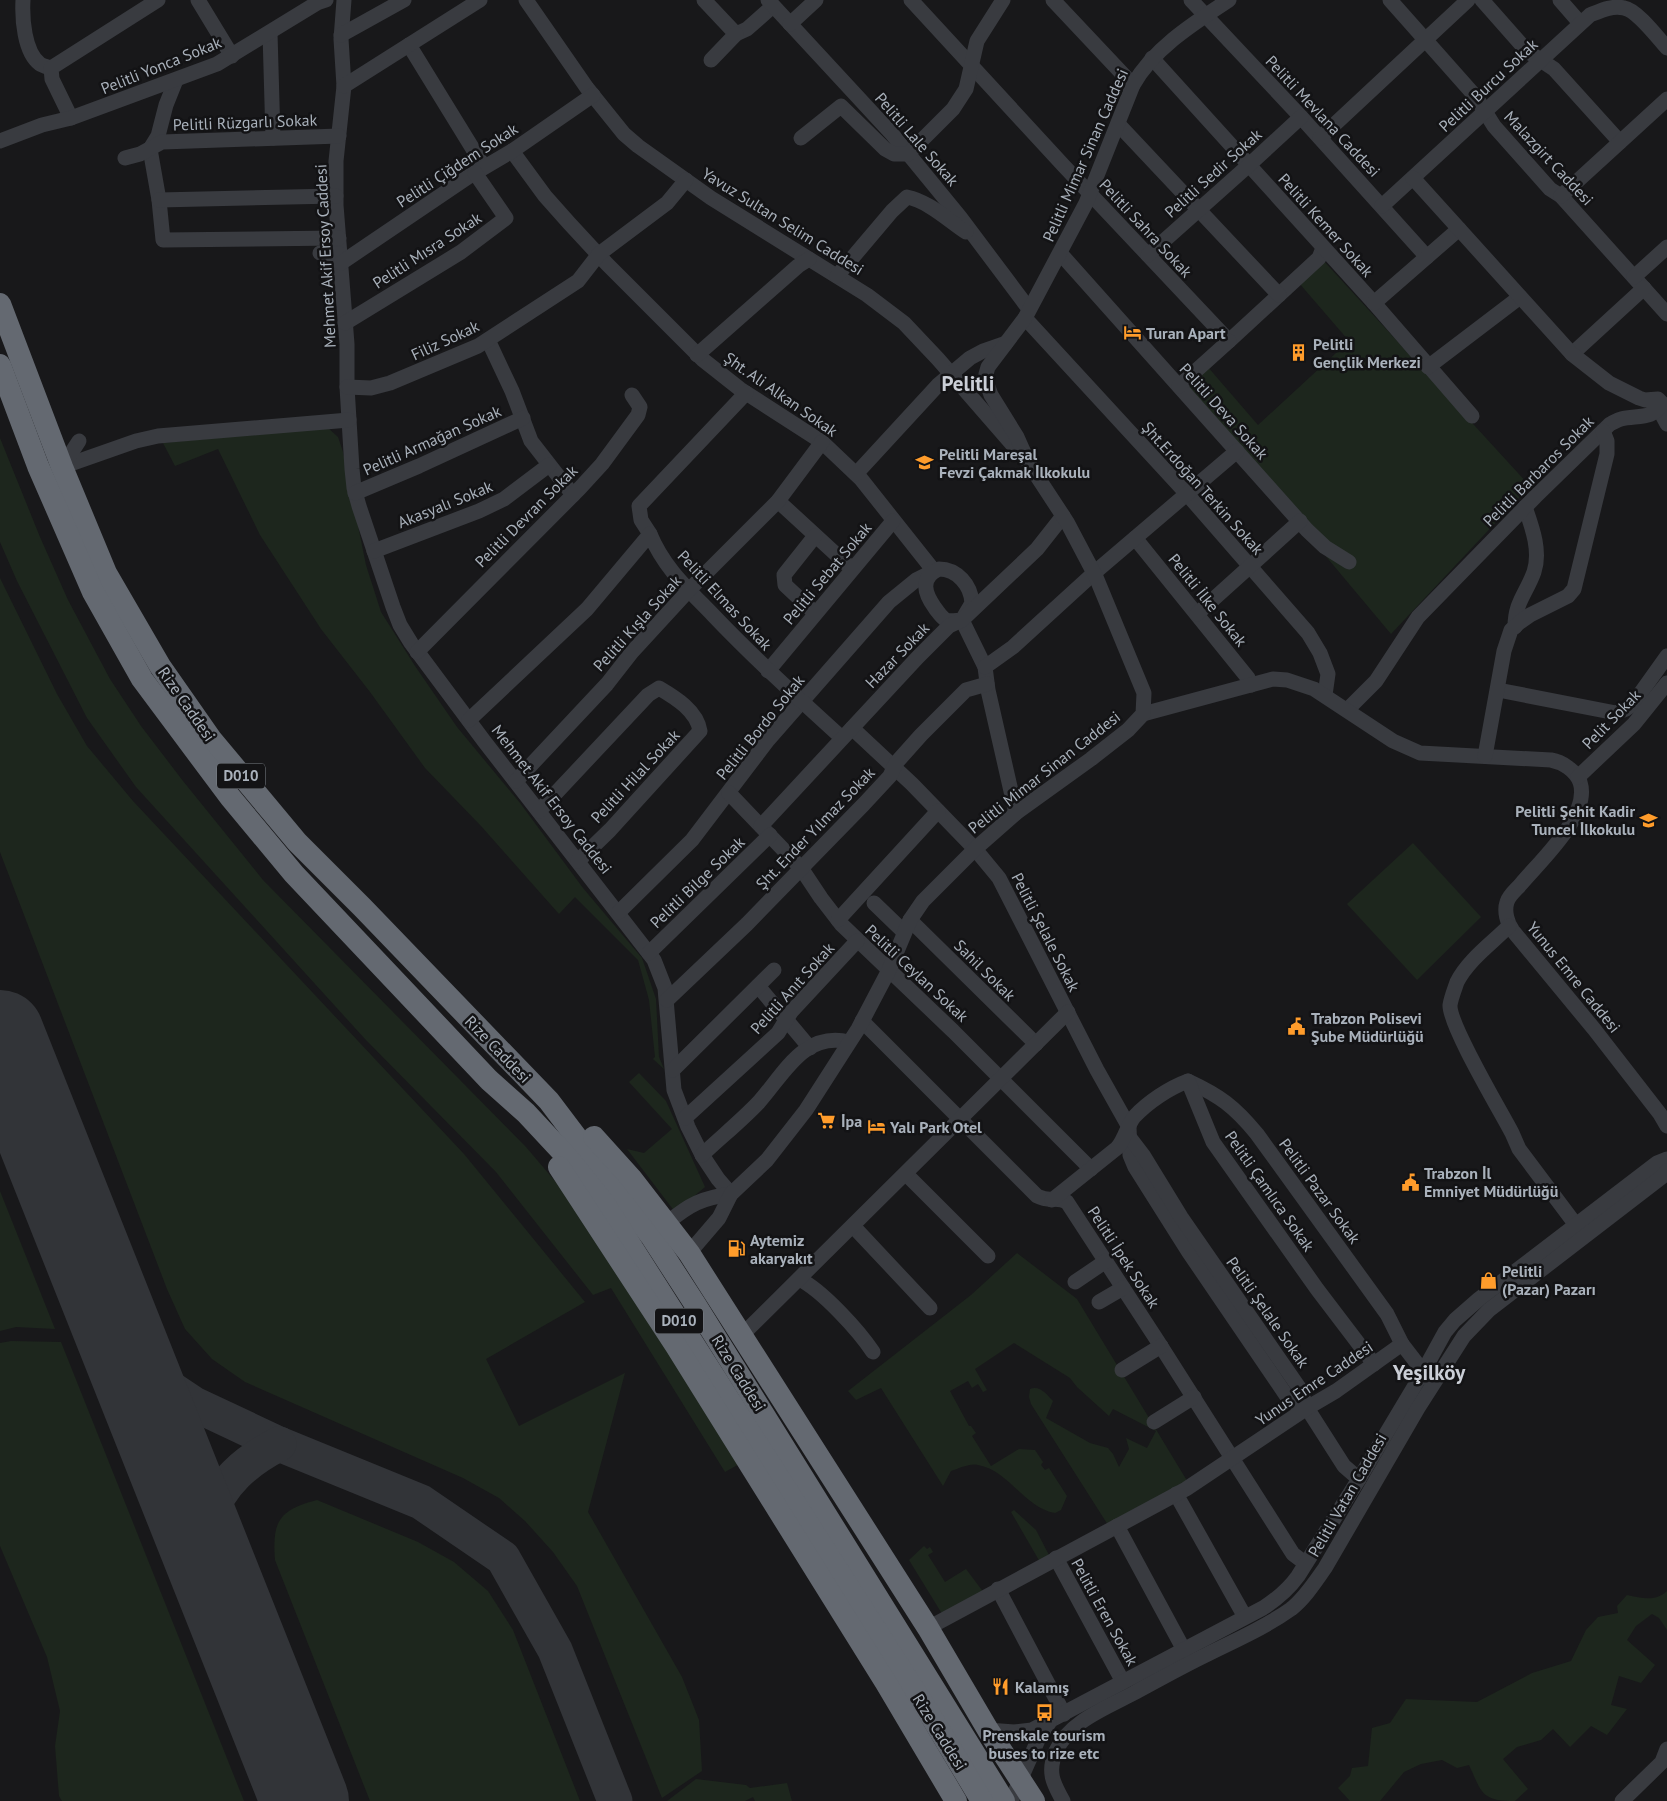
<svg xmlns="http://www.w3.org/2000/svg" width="1667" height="1801" font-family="'PT Sans',sans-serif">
<rect width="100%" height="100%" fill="#18181a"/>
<g fill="#1d261d">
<polygon points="1322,259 1530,486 1391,634 1184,387 1207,366 1258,425 1349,341 1299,283"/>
<polygon points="327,427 338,437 343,452 366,565 381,612 415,666 457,727 520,803 583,888 642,958 656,999 659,1057 664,1069 653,1059 655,1057 649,1000 638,960 575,897 559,914 481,826 425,768 370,692 321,629 260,535 218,449 175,466 163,443"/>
<polygon points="0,438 40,537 68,600 110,679 141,726 183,781 263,880 526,1147 566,1194 741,1463 725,1472 611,1288 593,1295 496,1172 365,1039 136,787 87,718 17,581 0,542"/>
<polygon points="0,578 57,694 87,746 133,801 464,1154 585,1302 486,1359 519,1426 625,1373 588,1512 682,1677 699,1720 702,1771 662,1798 577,1586 553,1552 525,1521 499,1498 463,1478 245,1382 212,1359 185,1329 167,1289 0,852"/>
<polygon points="1413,843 1481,917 1417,980 1347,904"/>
<polygon points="639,1073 666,1101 705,1187 675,1212 627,1149 644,1153 672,1129 629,1082"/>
<polygon points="0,1191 55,1329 16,1327 0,1331"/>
<path d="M1017 1253 1077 1299 1189 1484 1108 1525 1031 1404 1029 1397 1030 1389C1040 1385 1047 1395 1053 1401L1046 1418 1090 1443 1108 1448 1113 1454 1119 1467 1129 1449 1126 1438 1147 1448 1156 1431 1113 1409 1109 1416 1077 1387 1070 1378 1014 1343 975 1369 987 1390 983 1392 978 1384 972 1388 968 1381 950 1391 969 1426H971L976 1433 972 1436 991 1466 1019 1449 1035 1450 1043 1462 1041 1465 1045 1470 1049 1468 1067 1496 1061 1510 1055 1513C1024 1508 1009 1470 978 1465 970 1463 960 1468 951 1471L943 1486 881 1388 856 1400 848 1391 971 1295Z"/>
<polygon points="11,1341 61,1342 244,1801 62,1801 59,1796 55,1746 60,1711 47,1657 0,1546 0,1343"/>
<path d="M317 1500 418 1542 454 1562 488 1591 513 1630 580 1801H370L275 1560C272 1521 279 1510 317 1500Z"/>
<polygon points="1014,1510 1036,1530 1050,1557 1040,1562 1011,1512"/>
<polygon points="924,1546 927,1549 930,1547 933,1552 928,1555 945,1582 966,1569 984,1593 944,1617 909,1560"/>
<path d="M1667 1591V1630L1659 1618 1652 1614 1636 1626 1627 1640 1655 1665 1641 1683 1619 1676 1611 1705 1627 1709 1607 1735 1591 1726 1570 1747 1553 1729 1541 1740 1517 1747 1503 1759 1528 1789 1515 1801C1481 1801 1482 1793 1469 1765L1457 1768 1442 1760 1421 1764 1404 1772 1380 1801H1350L1338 1788 1350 1776 1352 1768 1368 1766 1372 1728 1390 1723 1406 1699 1477 1702 1532 1673 1571 1661 1586 1630 1598 1617 1618 1613 1617 1606 1627 1595C1642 1598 1655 1602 1667 1591Z"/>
<polygon points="696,1779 746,1785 750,1788 787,1783 792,1801 755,1801 753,1797 745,1801 667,1801"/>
</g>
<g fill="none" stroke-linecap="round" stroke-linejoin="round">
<g stroke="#323438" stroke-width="35">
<polyline points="125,1348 155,1378 194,1404 279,1444 421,1502 503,1558 555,1650 615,1801"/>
<path d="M204 1546C205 1537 205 1527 208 1519 220 1483 246 1461 279 1444"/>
</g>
<polyline stroke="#323438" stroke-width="88" points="0,1034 305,1801"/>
<g stroke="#393b40" stroke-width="15">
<path d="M23 0C22 18 24 52 40 64 43 66 48 67 51 68"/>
<polyline points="198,0 232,56"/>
<polyline points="344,0 341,39 344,86 336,161 336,205 347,344 347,387 352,469 354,488 359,506 393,607 400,625 411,643 484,741 654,960 665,988 674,1090 688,1127 702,1155 718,1179 731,1194"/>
<polyline points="526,0 587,88 624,134 638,146 711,198 867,295 904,323 938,359 1012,444"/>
<polyline points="704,0 736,34 747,29 773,6"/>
<polyline points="768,0 892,134 960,217 1029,309"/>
<polyline points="911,0 1063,165 1229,341 1319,258 1323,248"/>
<polyline points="1053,0 1133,85"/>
<polyline points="1191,0 1301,117 1427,257"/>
<polyline points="1390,0 1476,97 1494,126 1550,189 1561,196 1667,314"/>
<polyline points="1482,0 1527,51 1554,69 1620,142"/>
<polyline points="1560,0 1580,23"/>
<polyline points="790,24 816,0"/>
<polyline points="270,33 273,138"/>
<polyline points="341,35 404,0"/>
<polyline points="409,45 484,167"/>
<polyline points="1152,58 1374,303 1472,416"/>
<polyline points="711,60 736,34"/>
<polyline points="176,80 166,105 158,136 150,149 159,200 163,240 339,238"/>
<polyline points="344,86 480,0"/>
<polyline points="71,118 52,79 51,68 158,0"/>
<polyline points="1119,125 1279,295"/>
<polyline points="801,138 841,106 885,149 894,154 908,154 953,109 966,89 977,41 1003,0"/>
<polyline points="1320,138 1468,0"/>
<polyline points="0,141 42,125 71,118 217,64 317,3 326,0"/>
<polyline points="512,151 545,196 569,223 607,264 702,359 740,389 822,442 861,479 934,571 916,580 889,602 768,740 692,840 619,912"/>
<polyline points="125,158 140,154 162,142 339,136"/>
<polyline points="1561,196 1667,99"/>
<polyline points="159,200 336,196"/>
<path d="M1382 206 1590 15C1600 11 1612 5 1624 8 1637 10 1658 38 1667 48"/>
<polyline points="320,253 340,254"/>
<polyline points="1060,253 1307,530 1325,547 1349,562"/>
<polyline points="1148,255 1249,165 1301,117"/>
<polyline points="341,263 468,177 512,151 593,95"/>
<path d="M837 276 892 211 907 197C928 201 948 220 966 232"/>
<polyline points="1634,277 1667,247"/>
<polyline points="1374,303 1459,229"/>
<polyline points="1025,318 1187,494 1308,633 1320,653 1328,674 1325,695"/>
<polyline points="345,323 461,252 506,218 475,173"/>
<polyline points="488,340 512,391 531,441 573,495"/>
<polyline points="1572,354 1644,288"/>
<polyline points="697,355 798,266 809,259"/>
<polyline points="1428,367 1520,297"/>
<polyline points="1179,386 1229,341"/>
<polyline points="347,387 371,388 390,383 478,346 578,281 599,254 667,203 686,180"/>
<polyline points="1659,409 1667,424"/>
<polyline points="62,467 136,441 158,436 349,420"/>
<polyline points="62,467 79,441"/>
<polyline points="856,474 938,385 970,358 983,351 1006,343"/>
<polyline points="355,493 419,466 523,418"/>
<polyline points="778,501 852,569"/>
<polyline points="650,534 641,520 639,506 746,393"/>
<polyline points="1135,538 1248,678 1251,685"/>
<polyline points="374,551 479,511 504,499 549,465"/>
<path d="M939 569C957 569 971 585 972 603L962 620C957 620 951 622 946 620 941 617 939 613 935 608 925 594 919 578 939 569Z"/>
<polyline points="815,613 785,585 784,575 815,536"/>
<polyline points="1197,614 1300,521"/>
<polyline points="962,620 985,667 988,690 1016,813"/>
<path d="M1515 627C1515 602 1526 594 1534 572 1541 551 1532 527 1525 507"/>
<polyline points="417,652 580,488 602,464 638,415 640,407 632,395"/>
<polyline points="985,667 1013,647 1094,573 1237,451"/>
<polyline points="768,671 893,521"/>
<polyline points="1498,690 1616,713 1626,709 1632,705 1667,656"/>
<path d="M1347 710 1376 681 1418 617 1535 497 1610 424C1613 423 1617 420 1621 419 1637 415 1654 420 1662 403L1658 399 1645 400 1639 398 1609 383 1572 354 1413 178"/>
<path d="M1143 714 1273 679 1287 680 1314 689 1393 741 1420 753 1551 760C1562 762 1575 770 1580 782 1591 815 1541 860 1521 884 1517 889 1509 895 1507 902 1504 911 1507 923 1513 931L1594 1029 1660 1114 1667 1126"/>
<path d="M469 720 587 609 650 534C664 568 688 589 713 615 754 658 798 698 842 738"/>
<polyline points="852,728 912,784 975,849 999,878 1097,1070 1129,1127 1130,1155 1135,1167 1188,1251 1288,1398 1296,1404 1307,1408"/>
<polyline points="1485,756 1504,651 1511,630 1520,622 1530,615 1568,596 1574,589 1607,454 1607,441 1603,431"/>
<polyline points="1578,777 1634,724 1667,683"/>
<polyline points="516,781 607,684 632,652 689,590 778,501 822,442"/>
<polyline points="729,793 801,868 821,898 841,924 953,1031 1091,1169"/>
<path d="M539 811 648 695 659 688C676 698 697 711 700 731L610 830 578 861"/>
<polyline points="761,826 918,657 949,626 962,620 1037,549 1063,516"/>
<polyline points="874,903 904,932"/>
<polyline points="838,920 938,811"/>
<polyline points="910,920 1036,1044"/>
<path d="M1509 926C1492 943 1468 960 1457 982 1455 988 1451 998 1450 1005 1449 1025 1500 1110 1512 1133L1519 1149 1582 1233"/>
<polyline points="649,953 770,835"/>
<polyline points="758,986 810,1048"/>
<polyline points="667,1000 747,924 864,804 890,776 896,763 921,735 966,690 987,684"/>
<path d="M862 1021 1037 1196C1050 1203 1057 1196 1067 1202L1157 1340 1293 1554 1305 1563"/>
<polyline points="673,1070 774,970"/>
<path d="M1188 1081C1220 1096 1234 1106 1257 1134L1387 1314 1402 1344"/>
<polyline points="685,1118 778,1033 791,1012 857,941"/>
<polyline points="1130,1138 1143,1155 1181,1217 1300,1389 1307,1408 1344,1466 1359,1479"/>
<path d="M702 1155C721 1137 741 1121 759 1102 784 1074 804 1031 849 1042"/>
<polyline points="906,1174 988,1256"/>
<path d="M1052 1200 1117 1148C1125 1139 1127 1126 1134 1117 1148 1102 1169 1088 1188 1081L1213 1142 1317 1289 1374 1364"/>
<path d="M667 1223C690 1204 702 1198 731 1194"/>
<polyline points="853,1226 930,1308"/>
<path d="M689 1253 719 1218 731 1194 767 1160 806 1110 858 1029 889 970 910 920 923 901 975 849 1016 813 1091 759 1128 730 1143 714 1144 693 1096 577 1067 522 1029 464 1017 437 991 395 987 384 986 374 988 367 1025 318 1086 203 1133 85C1154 48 1194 23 1229 0"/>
<path d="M799 1279C822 1290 859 1331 873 1352"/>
<polyline points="1075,1282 1106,1261"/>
<polyline points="1099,1302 1123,1288"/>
<polyline points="741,1336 1068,1012"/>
<polyline points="1122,1370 1161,1346"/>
<polyline points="1154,1422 1194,1397"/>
<polyline points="1176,1494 1245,1617"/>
<polyline points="1117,1526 1184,1650"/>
<polyline points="1056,1558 1123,1682"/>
<polyline points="998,1589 1064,1714"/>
<polyline points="928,1628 1186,1489 1307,1408 1336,1391 1402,1344 1429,1379"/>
<path d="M988 1730 1014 1732 1032 1730 1263 1608C1277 1599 1288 1590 1298 1576L1359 1479 1423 1372 1445 1332 1455 1320 1479 1299 1657 1163 1667 1159"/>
<polyline points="1011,1801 1038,1740 1049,1723"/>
<path d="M1063 1801C1053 1783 1047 1772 1056 1751 1070 1721 1106 1708 1134 1693 1158 1680 1183 1666 1208 1654 1236 1640 1266 1627 1291 1609 1305 1598 1315 1582 1325 1568L1418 1408 1464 1336 1489 1310 1663 1176 1667 1171"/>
<polyline points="1622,1801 1662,1762 1667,1749"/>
</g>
<g stroke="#646971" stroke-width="22">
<polyline points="0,304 62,467 106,573 160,666 211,739 297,842 362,907 549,1101 651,1236 695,1304 1004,1801"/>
<polyline points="0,365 38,466 93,592 142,679 230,797 294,874 489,1080 526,1113 567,1157 603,1202 932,1718 982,1801"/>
<polyline points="594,1137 631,1178 689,1253 928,1628 988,1730 1034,1801"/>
<polyline points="559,1167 676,1346 886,1683 956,1801"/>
</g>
</g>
<defs>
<symbol id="hotel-bare" viewBox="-9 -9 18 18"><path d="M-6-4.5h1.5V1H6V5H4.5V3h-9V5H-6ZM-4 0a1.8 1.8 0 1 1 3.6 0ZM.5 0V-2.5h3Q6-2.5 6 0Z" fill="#ff9c2b" stroke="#131315" stroke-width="2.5" paint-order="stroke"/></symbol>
<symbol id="building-bare" viewBox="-9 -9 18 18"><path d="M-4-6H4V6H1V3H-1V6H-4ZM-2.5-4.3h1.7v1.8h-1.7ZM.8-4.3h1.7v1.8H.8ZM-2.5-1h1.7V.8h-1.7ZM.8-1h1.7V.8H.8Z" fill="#ff9c2b" stroke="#131315" stroke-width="2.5" paint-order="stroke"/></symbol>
<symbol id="school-bare" viewBox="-9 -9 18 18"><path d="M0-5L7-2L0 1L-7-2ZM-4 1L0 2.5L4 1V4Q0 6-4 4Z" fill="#ff9c2b" stroke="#131315" stroke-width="2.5" paint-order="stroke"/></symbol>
<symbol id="civic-bare" viewBox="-9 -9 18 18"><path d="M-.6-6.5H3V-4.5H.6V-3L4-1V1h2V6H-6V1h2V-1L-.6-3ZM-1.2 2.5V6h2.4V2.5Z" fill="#ff9c2b" stroke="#131315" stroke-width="2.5" paint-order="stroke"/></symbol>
<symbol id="supermarket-bare" viewBox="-9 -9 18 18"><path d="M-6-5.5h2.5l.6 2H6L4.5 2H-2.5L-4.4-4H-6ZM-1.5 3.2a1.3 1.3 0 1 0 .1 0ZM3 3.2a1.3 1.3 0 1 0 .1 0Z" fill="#ff9c2b" stroke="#131315" stroke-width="2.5" paint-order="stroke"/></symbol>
<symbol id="fuel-bare" viewBox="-9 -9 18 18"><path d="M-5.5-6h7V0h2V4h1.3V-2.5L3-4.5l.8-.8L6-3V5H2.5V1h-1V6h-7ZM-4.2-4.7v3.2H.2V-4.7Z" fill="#ff9c2b" stroke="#131315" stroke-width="2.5" paint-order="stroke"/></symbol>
<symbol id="shop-bare" viewBox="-9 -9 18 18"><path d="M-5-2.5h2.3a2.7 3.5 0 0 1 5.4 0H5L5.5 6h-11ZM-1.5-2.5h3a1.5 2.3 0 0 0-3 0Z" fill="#ff9c2b" stroke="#131315" stroke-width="2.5" paint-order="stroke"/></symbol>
<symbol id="restaurant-bare" viewBox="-9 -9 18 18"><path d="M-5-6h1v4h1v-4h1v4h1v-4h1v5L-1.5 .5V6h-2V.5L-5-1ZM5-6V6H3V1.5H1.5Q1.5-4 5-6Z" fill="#ff9c2b" stroke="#131315" stroke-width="2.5" paint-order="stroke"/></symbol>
<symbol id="bus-bare" viewBox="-9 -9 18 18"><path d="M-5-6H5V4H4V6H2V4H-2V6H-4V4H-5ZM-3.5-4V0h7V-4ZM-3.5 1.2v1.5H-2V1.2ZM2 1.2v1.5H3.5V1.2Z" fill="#ff9c2b" stroke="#131315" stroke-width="2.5" paint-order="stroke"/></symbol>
</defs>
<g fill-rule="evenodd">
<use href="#hotel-bare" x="1120" y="320" width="25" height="25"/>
<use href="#building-bare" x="1286" y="340" width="25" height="25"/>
<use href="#school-bare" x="912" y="450" width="25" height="25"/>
<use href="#school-bare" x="1636" y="808" width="25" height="25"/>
<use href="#civic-bare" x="1284" y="1014" width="25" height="25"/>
<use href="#supermarket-bare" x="814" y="1108" width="25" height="25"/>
<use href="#hotel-bare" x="864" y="1114" width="25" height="25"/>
<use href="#civic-bare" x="1398" y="1170" width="25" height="25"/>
<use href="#fuel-bare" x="724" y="1236" width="25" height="25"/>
<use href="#shop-bare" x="1476" y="1268" width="25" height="25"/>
<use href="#restaurant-bare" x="988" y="1674" width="25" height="25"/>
<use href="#bus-bare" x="1032" y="1700" width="25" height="25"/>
</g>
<g text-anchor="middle" stroke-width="5" stroke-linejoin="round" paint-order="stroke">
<g fill="#131315" stroke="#7c8289" stroke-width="1">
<rect x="217" y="763.5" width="48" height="25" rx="4"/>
<rect x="655" y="1308.5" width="48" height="25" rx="4"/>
</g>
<g font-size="15" font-weight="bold" fill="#a9b1bb">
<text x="241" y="781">D010</text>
<text x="679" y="1326">D010</text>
</g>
<g font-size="16" fill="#a9b1bb" stroke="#131315">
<text transform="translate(161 65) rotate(-22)" y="6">Pelitli Yonca Sokak</text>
<text transform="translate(1488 85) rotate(-43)" y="6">Pelitli Burcu Sokak</text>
<text transform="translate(1323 116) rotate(47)" y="6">Pelitli Mevlana Caddesi</text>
<text transform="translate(245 122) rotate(-2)" y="6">Pelitli Rüzgarlı Sokak</text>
<text transform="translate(917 139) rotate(49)" y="6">Pelitli Lale Sokak</text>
<text transform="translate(1085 155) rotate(-66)" y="6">Pelitli Mimar Sinan Caddesi</text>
<text transform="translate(1549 158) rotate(47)" y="6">Malazgirt Caddesi</text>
<text transform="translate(457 165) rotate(-33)" y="6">Pelitli Çiğdem Sokak</text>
<text transform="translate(1213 173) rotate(-42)" y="6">Pelitli Sedir Sokak</text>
<text transform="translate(783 221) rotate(32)" y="6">Yavuz Sultan Selim Caddesi</text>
<text transform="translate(1326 225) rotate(48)" y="6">Pelitli Kemer Sokak</text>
<text transform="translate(1146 228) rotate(47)" y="6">Pelitli Sahra Sokak</text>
<text transform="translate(427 250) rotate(-33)" y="6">Pelitli Mısra Sokak</text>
<text transform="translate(325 256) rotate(-93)" y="6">Mehmet Akif Ersoy Caddesi</text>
<text transform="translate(445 340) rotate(-25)" y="6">Filiz Sokak</text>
<text transform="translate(781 394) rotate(35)" y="6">Şht. Ali Alkan Sokak</text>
<text transform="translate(1224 411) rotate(48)" y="6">Pelitli Deva Sokak</text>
<text transform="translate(432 440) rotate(-24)" y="6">Pelitli Armağan Sokak</text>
<text transform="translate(1538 471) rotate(-45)" y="6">Pelitli Barbaros Sokak</text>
<text transform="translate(1203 488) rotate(48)" y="6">Şht.Erdoğan Terkin Sokak</text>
<text transform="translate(445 504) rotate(-22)" y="6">Akasyalı Sokak</text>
<text transform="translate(526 516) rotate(-45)" y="6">Pelitli Devran Sokak</text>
<text transform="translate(827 573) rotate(-50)" y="6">Pelitli Sebat Sokak</text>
<text transform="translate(725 600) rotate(47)" y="6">Pelitli Elmas Sokak</text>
<text transform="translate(1208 600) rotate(51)" y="6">Pelitli İlke Sokak</text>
<text transform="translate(637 623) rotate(-48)" y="6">Pelitli Kışla Sokak</text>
<text transform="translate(897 655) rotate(-46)" y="6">Hazar Sokak</text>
<text transform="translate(187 704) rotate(55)" y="6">Rize Caddesi</text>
<text transform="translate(1611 719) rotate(-46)" y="6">Pelit Sokak</text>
<text transform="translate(760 727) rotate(-51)" y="6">Pelitli Bordo Sokak</text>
<text transform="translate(1044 772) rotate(-38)" y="6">Pelitli Mimar Sinan Caddesi</text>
<text transform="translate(635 776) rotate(-47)" y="6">Pelitli Hilal Sokak</text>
<text transform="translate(552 799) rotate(52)" y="6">Mehmet Akif Ersoy Caddesi</text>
<text transform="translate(815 828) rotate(-46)" y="6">Şht. Ender Yılmaz Sokak</text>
<text transform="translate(697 882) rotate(-44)" y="6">Pelitli Bilge Sokak</text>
<text transform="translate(1046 932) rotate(63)" y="6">Pelitli Şelale Sokak</text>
<text transform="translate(985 970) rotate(45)" y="6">Sahil Sokak</text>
<text transform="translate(917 973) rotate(43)" y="6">Pelitli Ceylan Sokak</text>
<text transform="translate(1574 977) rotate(51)" y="6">Yunus Emre Caddesi</text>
<text transform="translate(792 988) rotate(-48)" y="6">Pelitli Anıt Sokak</text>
<text transform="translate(498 1049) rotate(46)" y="6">Rize Caddesi</text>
<text transform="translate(1270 1191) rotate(55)" y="6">Pelitli Çamlıca Sokak</text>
<text transform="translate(1320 1191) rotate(54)" y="6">Pelitli Pazar Sokak</text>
<text transform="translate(1124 1257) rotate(57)" y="6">Pelitli İpek Sokak</text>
<text transform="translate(1268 1312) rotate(55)" y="6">Pelitli Şelale Sokak</text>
<text transform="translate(739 1373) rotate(58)" y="6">Rize Caddesi</text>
<text transform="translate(1314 1383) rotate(-34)" y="6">Yunus Emre Caddesi</text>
<text transform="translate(1347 1495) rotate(-60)" y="6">Pelitli Vatan Caddesi</text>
<text transform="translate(1105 1612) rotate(61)" y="6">Pelitli Eren Sokak</text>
<text transform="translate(940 1732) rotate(58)" y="6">Rize Caddesi</text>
</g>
<g font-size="16" font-weight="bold" fill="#a9b1bb" stroke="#131315" text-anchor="start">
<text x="1146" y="339">Turan Apart</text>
<text x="1313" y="350">Pelitli<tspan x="1313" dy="18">Gençlik Merkezi</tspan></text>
<text x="939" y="460">Pelitli Mareşal<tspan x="939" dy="18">Fevzi Çakmak İlkokulu</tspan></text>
<text x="1635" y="817" text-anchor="end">Pelitli Şehit Kadir<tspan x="1635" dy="18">Tuncel İlkokulu</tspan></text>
<text x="1311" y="1024">Trabzon Polisevi<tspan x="1311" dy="18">Şube Müdürlüğü</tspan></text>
<text x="841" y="1127">İpa</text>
<text x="890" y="1133">Yalı Park Otel</text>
<text x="1424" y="1179">Trabzon İl<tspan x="1424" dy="18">Emniyet Müdürlüğü</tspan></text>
<text x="750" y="1246">Aytemiz<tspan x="750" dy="18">akaryakıt</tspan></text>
<text x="1502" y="1277">Pelitli<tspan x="1502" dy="18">(Pazar) Pazarı</tspan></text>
<text x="1015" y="1693">Kalamış</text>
<text x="1044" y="1741" text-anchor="middle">Prenskale tourism<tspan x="1044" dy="18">buses to rize etc</tspan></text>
</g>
<g font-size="21" font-weight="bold" fill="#cbcfd7" stroke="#131315">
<text x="968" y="391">Pelitli</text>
<text x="1429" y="1380">Yeşilköy</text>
</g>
</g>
</svg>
